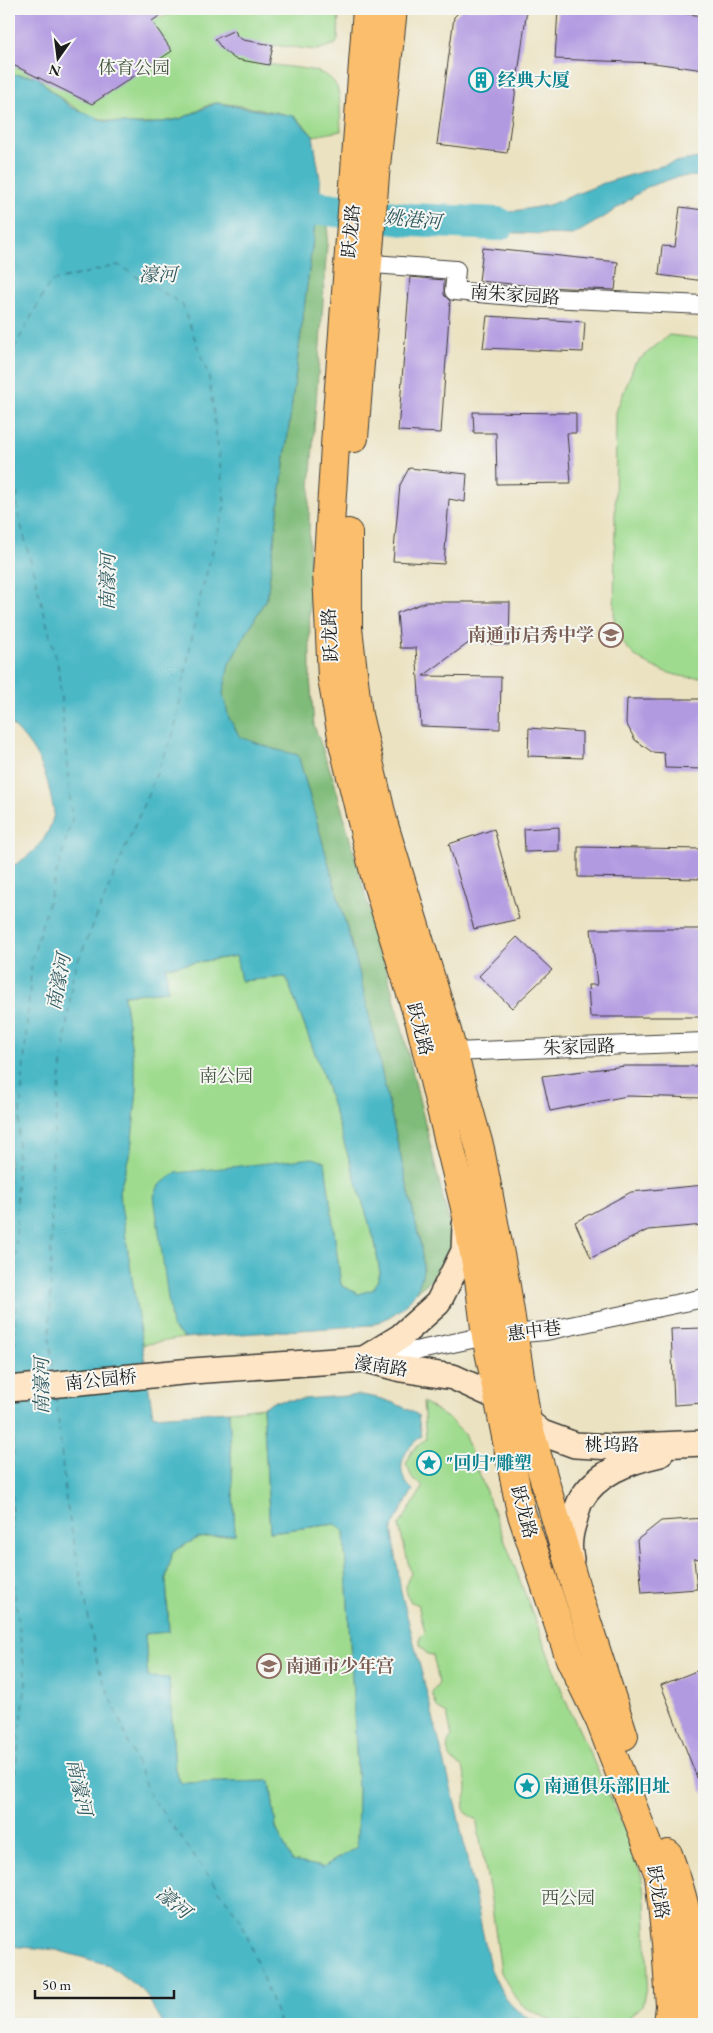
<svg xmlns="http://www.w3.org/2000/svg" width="713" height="2033" font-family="'EB Garamond','Noto Serif SC',serif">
<rect width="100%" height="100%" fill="#f6f6f2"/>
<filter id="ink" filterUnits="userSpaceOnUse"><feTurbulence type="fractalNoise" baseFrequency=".02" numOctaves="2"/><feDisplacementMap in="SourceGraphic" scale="10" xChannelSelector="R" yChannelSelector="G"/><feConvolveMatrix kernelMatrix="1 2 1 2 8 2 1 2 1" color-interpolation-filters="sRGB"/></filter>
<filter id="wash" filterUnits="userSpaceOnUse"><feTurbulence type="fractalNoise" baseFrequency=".0096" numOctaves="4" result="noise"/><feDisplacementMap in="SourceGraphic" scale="20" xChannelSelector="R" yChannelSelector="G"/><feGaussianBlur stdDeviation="1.12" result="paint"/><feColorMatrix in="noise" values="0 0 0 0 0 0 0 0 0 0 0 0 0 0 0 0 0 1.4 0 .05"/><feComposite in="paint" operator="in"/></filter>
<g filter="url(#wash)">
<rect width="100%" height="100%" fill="#ebe2c1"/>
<g fill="#9fdb8e" stroke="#5e7c55">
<path d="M9 9H86L91 16 113 12 114 9H152L161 18 176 11 175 9H339L338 39 336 44 317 50 273 45 269 64C289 69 333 65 338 91 341 104 340 118 341 131L313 136C308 130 301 121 295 117 291 114 221 102 216 103 203 105 191 116 178 119 120 132 78 120 37 76L9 74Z"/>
<path d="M669 335 704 339V676C686 682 650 668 635 656 628 649 621 641 614 633L616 412 635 363Z"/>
<polygon points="237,956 241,981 286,977 322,1072 375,1242 380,1274 374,1289 358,1294 341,1285 325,1162 172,1327 184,1338 142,1345 119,1192 131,1149 137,1089 124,995 168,991 166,967"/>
<path d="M423 1402 449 1419 464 1434 567 1704 624 1827 642 1877 645 1902 648 1978 642 2006 626 2020 615 2024H564L544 2017 523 2006 511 1991 501 1972 490 1893 476 1819C455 1810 467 1800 467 1788 467 1781 464 1774 463 1767 451 1763 441 1748 452 1737L447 1714 437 1708 432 1693 439 1683 433 1655 427 1654 420 1645V1637L425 1632 418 1605 411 1602C405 1593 404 1583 411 1574L399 1526 424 1486 413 1480 406 1464 412 1451 426 1439Z"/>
<polygon points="263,1407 270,1532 336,1524 344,1532 358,1788 357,1847 323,1867 291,1861 276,1828 270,1781 181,1783 175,1770 169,1678 148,1678 145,1634 169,1631 166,1578 173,1551 198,1538 235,1534 229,1411"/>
</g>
<polygon fill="#7fbb79" stroke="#4e6c4a" points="316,216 329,216 309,503 310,677 314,725 334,781 399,1016 455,1247 448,1266 416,1292 423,1269 421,1247 359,971 298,755 273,749 240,737 228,718 223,694 229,664 267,597"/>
<g fill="#4bb8c6" stroke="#346a71">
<path d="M9 74 37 76 50 90 71 107 104 121 143 125 180 119 216 103 294 116 313 136 320 179V208L316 216 267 597 229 664 223 694 229 718 240 737 273 749 298 755 359 971 421 1247C421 1254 424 1263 423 1270 419 1299 397 1315 372 1325L184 1338 172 1327 154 1196 159 1185 176 1173 313 1158 325 1162 341 1285 358 1294 374 1289 380 1274 375 1242 322 1072 286 977 241 981 236 956 166 967 168 991 124 995 137 1089 131 1149 119 1192 153 1416 229 1411 235 1534 198 1538 173 1551 166 1578 169 1632 145 1634 148 1677 169 1678 175 1770 181 1783 270 1781 276 1828 292 1861 323 1867 357 1847 358 1788 344 1532 336 1524 270 1532 263 1407 276 1401 360 1395C381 1397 399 1404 418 1415L421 1437C402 1450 393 1473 413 1490L392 1527 401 1592 457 1811 490 1967C503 1997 511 2014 545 2024H163L145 1993 109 1965 56 1950 9 1946V868C31 856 47 842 53 817 55 811 52 804 51 798 46 767 32 743 9 722Z"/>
<polygon points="704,157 704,176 677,177 647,187 606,216 573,235 462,231 394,232 549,205 604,183 675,162"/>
</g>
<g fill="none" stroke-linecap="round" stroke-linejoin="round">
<polyline stroke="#4bb8c6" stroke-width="34" points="276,217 320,208 411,220 498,224"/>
<g stroke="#2f5a60" stroke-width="1" stroke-dasharray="6 5" stroke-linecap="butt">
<polyline points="9,358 50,282 118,265 182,304 209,377 225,505 198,605 174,732 73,973 52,1151 50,1339 53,1373"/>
<polyline points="9,361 18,513 58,666 72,819 32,959 17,1154 15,1376"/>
<polyline points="56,1397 66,1501 98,1666 149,1794 241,1920 280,2024"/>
<polyline points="9,1783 15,1773 26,1683 11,1564 14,1400"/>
</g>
</g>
<g id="blocks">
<g fill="#b29ae1">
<polygon points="9,9 169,9 152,21 172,51 92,104 9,63"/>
<polygon points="462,9 527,9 507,153 437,144 454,17"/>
<polygon points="558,9 648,9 704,16 704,70 654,63 555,59"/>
<polygon points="235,30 237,36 243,40 273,45 269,65 235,59 223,50 215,39"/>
<polygon points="680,207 704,210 704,281 659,275 662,246 675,247"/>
<polygon points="483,248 618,262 615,290 544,287 479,281"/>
<polygon points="410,277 444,280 444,295 450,301 441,433 398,431"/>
<polygon points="487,316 585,322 583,352 483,348"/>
<polygon points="473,412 576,413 576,433 567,433 571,483 497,484 496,433 474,433"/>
<polygon points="409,468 467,474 465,502 449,499 444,564 393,561 400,485"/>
<polygon points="426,602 510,602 509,645 470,642 423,676 501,677 500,729 421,726 416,648 400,648 397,613"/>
<polygon points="627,699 704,699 704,769 665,768 664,753 652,752 635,740 626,723"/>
<polygon points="529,728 582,732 582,758 528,756"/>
<polygon points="559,827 559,851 525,852 524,829"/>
<polygon points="494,829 519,919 474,929 449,844"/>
<polygon points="578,847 704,849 704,879 578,877"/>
<polygon points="591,929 704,929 704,1017 590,1017 588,985 597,985"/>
<polygon points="517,937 552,970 512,1008 479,976"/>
<polygon points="625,1066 704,1066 704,1098 627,1096 550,1111 542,1076"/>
<polygon points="704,1185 704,1225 648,1230 591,1258 575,1222 631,1192"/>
<polygon points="704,1328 704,1403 674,1405 671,1329"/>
<polygon points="704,1518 704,1558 694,1559 697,1589 642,1593 637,1540 661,1521"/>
<polygon points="704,1668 704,1793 703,1793 661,1685"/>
</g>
</g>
</g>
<g filter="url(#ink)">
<use href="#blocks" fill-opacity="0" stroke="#3b3a35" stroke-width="1"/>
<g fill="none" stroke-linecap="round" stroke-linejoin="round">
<defs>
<g id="street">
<polyline points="359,263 456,270 454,291 525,297 704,305"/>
<polyline points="453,1052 704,1042"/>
<polyline points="373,1358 415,1351 486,1336 546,1331 704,1298"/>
</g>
<g id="secondary">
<polyline points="364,1359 400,1337 438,1303 464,1251 465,1225"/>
<polyline points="9,1389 192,1371 364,1359 401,1369 453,1377 499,1398 542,1433 575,1445 613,1447 704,1443"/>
<path d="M571 1559C568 1547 570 1533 574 1521 576 1515 577 1508 580 1502 595 1473 629 1461 660 1454"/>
</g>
<g id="primary">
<polyline points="367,9 337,414 327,574 332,678 343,743 376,880 420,1023 466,1212 479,1279 486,1336 521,1512 570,1659 600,1721 659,1875 666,1943 670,2006 668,2024"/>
<polyline points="354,438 375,175 393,9"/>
<polyline points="348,533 348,628 358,715 384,825 447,1031 480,1149 506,1286 527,1421 576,1588 624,1736"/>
<path d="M668 1854C675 1873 682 1893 686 1913 692 1947 691 1989 688 2024"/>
</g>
</defs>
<use href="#street" stroke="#3b3a35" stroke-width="20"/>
<use href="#secondary" stroke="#3b3a35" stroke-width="28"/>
<use href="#primary" stroke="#3b3a35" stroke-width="30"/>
<use href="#street" stroke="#fff" stroke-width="18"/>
<use href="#secondary" stroke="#fde5c5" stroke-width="25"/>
<use href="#primary" stroke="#fabe6d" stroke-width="28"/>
</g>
</g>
<defs>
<symbol id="building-ring" viewBox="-11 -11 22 22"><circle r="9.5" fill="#f6f6f2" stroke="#0f9aa8" stroke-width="1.5"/><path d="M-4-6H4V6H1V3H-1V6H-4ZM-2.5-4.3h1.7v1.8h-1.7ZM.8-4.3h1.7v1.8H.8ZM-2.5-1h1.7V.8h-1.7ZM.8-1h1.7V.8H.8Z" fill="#0f9aa8"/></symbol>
<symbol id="school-ring" viewBox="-11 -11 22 22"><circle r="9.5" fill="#f6f6f2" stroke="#8d6e63" stroke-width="1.5"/><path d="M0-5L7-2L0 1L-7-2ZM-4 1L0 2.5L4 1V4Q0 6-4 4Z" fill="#8d6e63"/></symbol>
<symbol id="sight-ring" viewBox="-11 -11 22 22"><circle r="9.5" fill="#f6f6f2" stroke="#0f9aa8" stroke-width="1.5"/><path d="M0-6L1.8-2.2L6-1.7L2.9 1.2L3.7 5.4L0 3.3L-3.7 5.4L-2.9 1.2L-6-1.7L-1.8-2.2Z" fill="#0f9aa8"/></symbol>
</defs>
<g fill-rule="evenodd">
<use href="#building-ring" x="467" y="66" width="28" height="28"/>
<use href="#school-ring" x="597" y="621" width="28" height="28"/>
<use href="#sight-ring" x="415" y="1449" width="28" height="28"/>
<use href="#school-ring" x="255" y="1652" width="28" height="28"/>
<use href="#sight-ring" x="513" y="1772" width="28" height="28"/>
</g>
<g text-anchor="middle" stroke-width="4" stroke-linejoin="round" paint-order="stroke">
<g font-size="18" fill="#43553e" stroke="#f6f6f2">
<text x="134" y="74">体育公园</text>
<text x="226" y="1082">南公园</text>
<text x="568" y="1904">西公园</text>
</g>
<g font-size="18" font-weight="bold" fill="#0d838f" stroke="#f6f6f2" text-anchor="start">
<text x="498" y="86">经典大厦</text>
<text x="446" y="1469">"回归"雕塑</text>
<text x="544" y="1792">南通俱乐部旧址</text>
</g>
<g font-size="18" fill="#1c1c1c" stroke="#f6f6f2">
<text transform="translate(351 231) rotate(-85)" y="6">跃龙路</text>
<text transform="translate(515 295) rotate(4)" y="6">南朱家园路</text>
<text transform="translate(330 635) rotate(-93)" y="6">跃龙路</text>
<text transform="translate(420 1029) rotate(75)" y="6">跃龙路</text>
<text transform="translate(579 1047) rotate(-2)" y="6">朱家园路</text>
<text transform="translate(534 1331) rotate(-7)" y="6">惠中巷</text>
<text transform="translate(381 1366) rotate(9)" y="6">濠南路</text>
<text transform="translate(101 1380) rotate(-6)" y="6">南公园桥</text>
<text x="612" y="1451">桃坞路</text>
<text transform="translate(524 1512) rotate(75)" y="6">跃龙路</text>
<text transform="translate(658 1892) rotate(80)" y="6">跃龙路</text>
</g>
<g font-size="18" font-weight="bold" fill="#785e54" stroke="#f6f6f2" text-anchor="end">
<text x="594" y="641">南通市启秀中学</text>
<text x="286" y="1672" text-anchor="start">南通市少年宫</text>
</g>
<g font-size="19" font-style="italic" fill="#2f5a60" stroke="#f6f6f2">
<text transform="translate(413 219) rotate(5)" y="7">姚港河</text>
<text x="158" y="281">濠河</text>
<text transform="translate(107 582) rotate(-89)" y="7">南濠河</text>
<text transform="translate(58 982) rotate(-79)" y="7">南濠河</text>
<text transform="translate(41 1386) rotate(-90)" y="7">南濠河</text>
<text transform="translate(80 1787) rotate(78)" y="7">南濠河</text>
<text transform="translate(174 1902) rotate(40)" y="7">濠河</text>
</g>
</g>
<rect width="713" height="2033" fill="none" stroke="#f6f6f2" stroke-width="30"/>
<g transform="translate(58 58) rotate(194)" stroke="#f6f6f2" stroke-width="4" paint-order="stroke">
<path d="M0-4L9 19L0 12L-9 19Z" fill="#1c1c1c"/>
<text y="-8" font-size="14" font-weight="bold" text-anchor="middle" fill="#1c1c1c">N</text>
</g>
<path d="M35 1990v8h139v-8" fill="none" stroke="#1c1c1c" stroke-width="2.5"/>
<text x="42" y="1990" font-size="15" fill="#1c1c1c" stroke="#f6f6f2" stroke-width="4" paint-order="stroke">50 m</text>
</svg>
